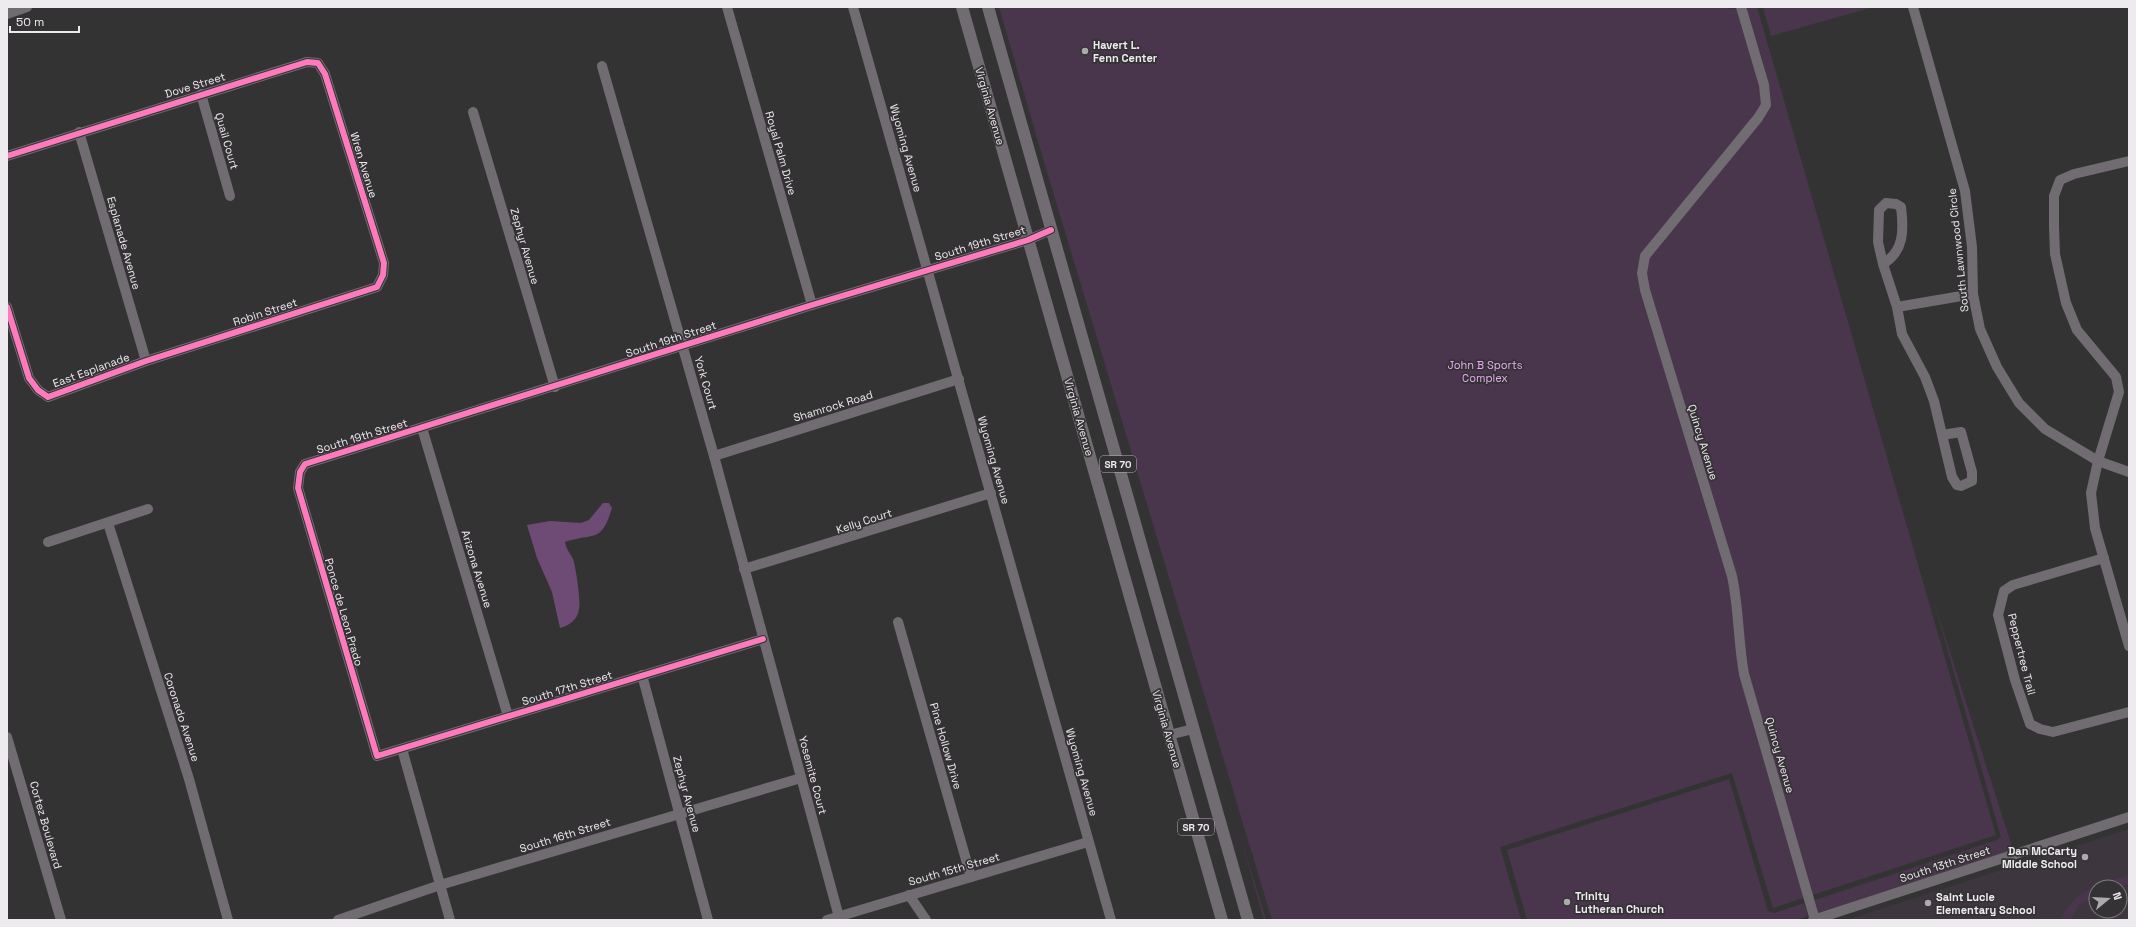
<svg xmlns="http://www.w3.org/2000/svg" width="2136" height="927" font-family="'Space Grotesk',sans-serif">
<rect width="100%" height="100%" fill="#343334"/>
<path fill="#3e363e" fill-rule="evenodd" d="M2129 829V920H1847L1952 886ZM2096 887H2120V911H2096Z"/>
<g fill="#49364c">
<polygon points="999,7 1729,7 1729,9 1757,7 1996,835 1773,908 1732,773 1500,847 1521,920 1272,920 1045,165"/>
<polygon points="1763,7 1873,7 1771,36"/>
<polygon points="1933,599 2013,850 1818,913 1815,900 1997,840 2001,837"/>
<polygon points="1729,779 1768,911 1774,913 1804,903 1808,916 1797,920 1527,920 1507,850"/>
<polygon points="1239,832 1266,920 1264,920"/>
<path d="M2129 875V884L2119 887H2096V895L2079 905 2070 920H2061C2073 890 2101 884 2129 875Z"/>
</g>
<path fill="#6e4b75" d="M603 503H609L612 508C601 544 595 532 565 542 566 549 570 553 573 559 576 568 581 601 579 609 578 619 569 626 560 628L552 592 537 558 527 525 550 521 581 523 589 520Z"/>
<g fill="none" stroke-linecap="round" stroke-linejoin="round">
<g stroke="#706c71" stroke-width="10">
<polyline points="727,7 812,305"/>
<polyline points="853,7 1111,920"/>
<path d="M1741 7 1764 85 1766 105 1758 118 1645 256 1642 273 1645 290 1732 576C1739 609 1738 641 1744 674L1815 920"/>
<polyline points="1913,7 1965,191 1972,247 1973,294 1980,329 1997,367 2019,403 2045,429 2098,461 2129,472"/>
<polyline points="7,14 27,7"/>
<polyline points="602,66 714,456 839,917"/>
<polyline points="201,94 230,196"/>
<polyline points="473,112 555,387"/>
<polyline points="79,132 146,361"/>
<polyline points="7,156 307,62 318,63 325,74 384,263 383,275 377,287 146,361 48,397 38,390 29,378 7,307"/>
<polyline points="2129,161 2074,174 2060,180 2054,196 2054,227 2055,254 2066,303 2077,330 2116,377 2119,392 2098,461 2091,493 2095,528 2129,646"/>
<path d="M1883 264C1904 251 1904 231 1901 207L1896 204 1886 203 1879 210 1878 242 1883 264 1897 307 1902 334 1925 377 1934 401 1952 477 1957 485 1961 486 1972 481V472L1961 432 1942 435"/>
<polyline points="1897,307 1973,294"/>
<polyline points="422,428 508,716"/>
<polyline points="714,456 959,379"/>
<polyline points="108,523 189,779 228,920"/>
<polyline points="48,542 148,509"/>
<polyline points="2104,558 2013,585 2004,591 1998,615 2015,680 2030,724 2040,729 2053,732 2129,712"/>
<polyline points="744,569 991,493"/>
<polyline points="898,622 971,877"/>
<polyline points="763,639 377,756 298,488 300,472 305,464 812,305 1028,240 1051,230"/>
<polyline points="642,675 708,920"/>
<polyline points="1169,735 1193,729"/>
<polyline points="7,737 61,920"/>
<polyline points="402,749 450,920"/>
<polyline points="909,895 926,920"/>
<polyline points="338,920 440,885 801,778"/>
<polyline points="827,920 1088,842"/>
<polyline points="1813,920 2129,817"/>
</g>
<g stroke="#716c72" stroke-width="12">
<polyline points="962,7 1222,920"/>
<polyline points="988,7 1248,920"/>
</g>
<defs>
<g id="cycleway">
<polyline points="7,156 307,62 318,63 325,74 384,263 383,275 377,287 146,361 48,397 38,390 29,378 7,307"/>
<polyline points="763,639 377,756 298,488 300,472 305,464 812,305 1028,240 1051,230"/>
</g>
</defs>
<use href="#cycleway" stroke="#353235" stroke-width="8"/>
<use href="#cycleway" stroke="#fd7abc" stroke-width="6"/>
</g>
<g fill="#acabac" stroke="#353235" stroke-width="1.5">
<circle cx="1085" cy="51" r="4"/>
<circle cx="2085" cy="857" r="4"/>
<circle cx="1567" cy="902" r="4"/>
<circle cx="1928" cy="903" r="4"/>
</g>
<g text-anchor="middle" stroke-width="3.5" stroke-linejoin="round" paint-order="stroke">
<g fill="#353235" stroke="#b6b4b6" stroke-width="1">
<rect x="1100" y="456" width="36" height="16" rx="3"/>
<rect x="1178" y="819" width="36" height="16" rx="3"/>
</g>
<g font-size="10" font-weight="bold" fill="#edebed">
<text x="1118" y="468">SR 70</text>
<text x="1196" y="831">SR 70</text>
</g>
<g font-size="11" font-weight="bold" fill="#edebed" stroke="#353235" text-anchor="start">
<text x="1093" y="49">Havert L.<tspan x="1093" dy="13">Fenn Center</tspan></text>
<text x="2077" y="855" text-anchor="end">Dan McCarty<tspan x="2077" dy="13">Middle School</tspan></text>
<text x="1575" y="900">Trinity<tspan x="1575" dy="13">Lutheran Church</tspan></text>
<text x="1936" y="901">Saint Lucie<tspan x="1936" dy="13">Elementary School</tspan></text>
</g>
<g font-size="11" fill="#edebed" stroke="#353235">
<text transform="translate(195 85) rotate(-17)" y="4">Dove Street</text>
<text transform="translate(990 106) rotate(74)" y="4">Virginia Avenue</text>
<text transform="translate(227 141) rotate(74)" y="4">Quail Court</text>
<text transform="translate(906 148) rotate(74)" y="4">Wyoming Avenue</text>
<text transform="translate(781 153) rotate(74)" y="4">Royal Palm Drive</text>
<text transform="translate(364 165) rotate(73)" y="4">Wren Avenue</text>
<text transform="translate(124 243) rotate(74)" y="4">Esplanade Avenue</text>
<text transform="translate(980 243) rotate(-17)" y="4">South 19th Street</text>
<text transform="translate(525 246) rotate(74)" y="4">Zephyr Avenue</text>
<text transform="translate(1958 250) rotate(-96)" y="4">South Lawnwood Circle</text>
<text transform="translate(265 312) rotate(-18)" y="4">Robin Street</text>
<text transform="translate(671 339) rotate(-18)" y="4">South 19th Street</text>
<text transform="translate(91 370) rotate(-20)" y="4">East Esplanade</text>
<text transform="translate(706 383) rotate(74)" y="4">York Court</text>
<text transform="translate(833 406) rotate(-17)" y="4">Shamrock Road</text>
<text transform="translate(1079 417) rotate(74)" y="4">Virginia Avenue</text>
<text transform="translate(362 436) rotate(-17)" y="4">South 19th Street</text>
<text transform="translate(1703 442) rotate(73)" y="4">Quincy Avenue</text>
<text transform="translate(994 460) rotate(74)" y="4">Wyoming Avenue</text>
<text transform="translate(864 521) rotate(-18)" y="4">Kelly Court</text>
<text transform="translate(477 569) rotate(73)" y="4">Arizona Avenue</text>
<text transform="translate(344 612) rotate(74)" y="4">Ponce de Leon Prado</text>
<text transform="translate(2022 654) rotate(76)" y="4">Peppertree Trail</text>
<text transform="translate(567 688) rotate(-17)" y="4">South 17th Street</text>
<text transform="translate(182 717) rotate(72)" y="4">Coronado Avenue</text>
<text transform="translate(1167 729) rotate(74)" y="4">Virginia Avenue</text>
<text transform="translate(946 746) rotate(74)" y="4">Pine Hollow Drive</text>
<text transform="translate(1780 755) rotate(74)" y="4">Quincy Avenue</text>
<text transform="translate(1082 772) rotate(74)" y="4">Wyoming Avenue</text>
<text transform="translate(813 775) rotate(75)" y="4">Yosemite Court</text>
<text transform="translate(687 794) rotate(75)" y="4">Zephyr Avenue</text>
<text transform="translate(46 825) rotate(74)" y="4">Cortez Boulevard</text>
<text transform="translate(565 835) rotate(-17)" y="4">South 16th Street</text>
<text transform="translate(1945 864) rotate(-18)" y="4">South 13th Street</text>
<text transform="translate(954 869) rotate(-16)" y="4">South 15th Street</text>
</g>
<g font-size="11" fill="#e8acf2" stroke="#353235">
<text x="1485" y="369">John B Sports<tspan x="1485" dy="13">Complex</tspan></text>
</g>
</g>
<rect width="2136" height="927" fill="none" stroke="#edebed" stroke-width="16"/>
<g transform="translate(2108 899) rotate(72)"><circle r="19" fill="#353235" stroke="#7f7c7f"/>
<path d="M0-3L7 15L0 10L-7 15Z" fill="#acabac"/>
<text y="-6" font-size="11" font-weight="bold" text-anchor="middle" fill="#edebed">N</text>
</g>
<path d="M10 26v6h69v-6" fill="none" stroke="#edebed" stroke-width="2"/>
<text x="16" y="26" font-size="12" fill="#edebed" stroke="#353235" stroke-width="3" paint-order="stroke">50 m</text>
</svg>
